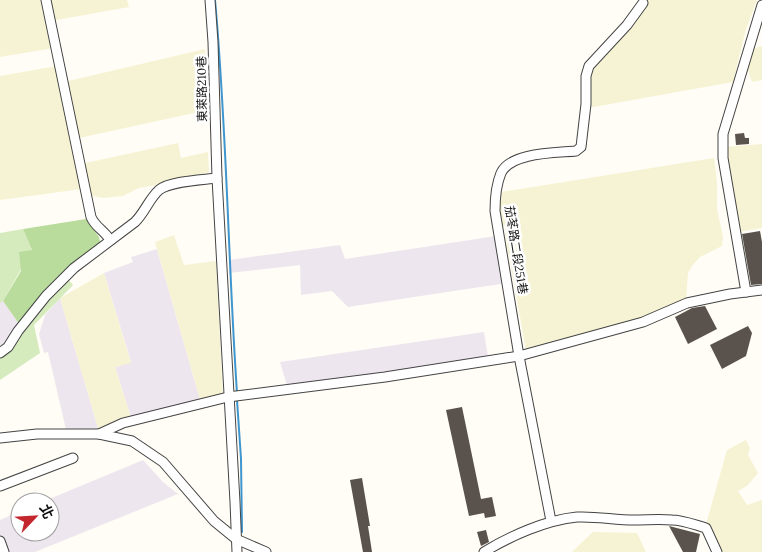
<svg xmlns="http://www.w3.org/2000/svg" width="762" height="552" font-family="Lora,'Noto Sans TC',serif">
<rect width="100%" height="100%" fill="#fffdf5"/>
<g fill="#eee6ef">
<polygon points="496,236 507,283 348,307 332,291 301,295 300,265 229,273 229,260 340,245 345,259"/>
<polygon points="157,249 201,403 133,424 115,367 131,362 104,273 133,262 131,257"/>
<polygon points="60,298 100,435 67,434 48,352 44,353 39,334 45,315"/>
<polygon points="3,301 22,328 0,356 0,303"/>
<polygon points="484,332 488,357 288,389 280,362"/>
<polygon points="143,460 163,482 178,494 35,552 5,552 0,540 0,520 20,511 20,532 50,532 50,502 42,502"/>
</g>
<g fill="#f6f3d4">
<polygon points="0,0 44,0 54,48 0,57"/>
<polygon points="47,0 127,0 129,7 51,21"/>
<polygon points="648,0 757,0 746,29 733,82 588,108 589,68 642,4"/>
<polygon points="762,46 762,80 752,82 748,70 752,49"/>
<polygon points="205,49 208,110 79,138 64,82"/>
<polygon points="57,66 82,189 0,200 0,76"/>
<polygon points="178,143 181,158 208,152 209,172 185,180 139,188 123,196 103,198 88,195 81,164"/>
<polygon points="762,144 762,228 738,232 725,147"/>
<polygon points="714,158 717,183 717,209 723,237 722,246 700,257 692,266 688,273 686,300 665,308 640,320 526,350 505,234 507,233 505,226 501,226 499,206 501,192"/>
<polygon points="174,235 184,265 216,261 223,398 201,403 155,242"/>
<polygon points="104,273 131,363 115,367 133,424 100,435 60,298"/>
<polygon points="746,440 750,448 748,455 758,473 747,486 738,491 747,505 762,500 762,552 719,552 705,528 727,450"/>
<polygon points="593,532 637,533 646,552 572,552"/>
</g>
<g fill="#d5ebbd">
<polygon points="23,229 32,250 3,301 0,303 0,233"/>
<polygon points="67,278 73,285 34,325 40,353 0,380 0,354 20,339 20,331"/>
</g>
<polygon fill="#b9dc9c" points="86,219 99,237 101,245 69,271 22,328 3,301 21,271 19,252 32,250 23,229"/>
<g fill="none" stroke-linecap="round" stroke-linejoin="round">
<g stroke="#3f96cf" stroke-width="2">
<path d="M215 0C227 131 228 262 237 393"/>
<polyline points="237,400 241,459 242,532"/>
</g>
</g>
<g fill="#5a524d">
<polygon points="744,133 745,138 749,138 749,144 736,145 735,134"/>
<polygon points="760,231 762,242 762,284 751,285 742,234"/>
<polygon points="705,306 717,329 688,344 675,317 692,308"/>
<polygon points="748,326 752,333 746,356 722,369 710,345"/>
<polygon points="462,407 481,499 492,497 496,516 485,518 484,513 469,516 446,410"/>
<polygon points="362,478 370,526 368,526 372,552 363,552 350,480"/>
<polygon points="669,526 700,534 696,552 683,552"/>
<polygon points="486,530 489,542 481,546 477,532"/>
</g>
<g fill="none" stroke-linecap="round" stroke-linejoin="round">
<defs>
<g id="minor">
<path d="M46 0 91 217C95 227 105 231 110 240"/>
<polyline points="210,0 213,42 217,178 235,502 237,552"/>
<polyline points="746,292 723,158 723,134 762,5"/>
<path d="M0 353 8 347 18 331 46 296 74 268 135 222C145 212 149 199 159 190 170 181 202 180 217 178"/>
<polyline points="99,434 123,423 228,397 385,377 519,356 643,322 687,303 730,294 762,290"/>
<polyline points="0,438 37,434 99,434 132,441 163,462 214,521 236,539 266,552"/>
<polyline points="0,486 73,458"/>
<path d="M551 521 519 356 495 211C495 199 496 185 501 173 511 152 556 153 576 151L581 147 586 104V76L589 66 627 25 643 3"/>
<polyline points="0,541 4,552"/>
<path d="M484 552C510 536 546 520 577 517 596 516 615 520 634 520 647 520 660 519 672 520 683 520 695 525 706 528L717 552"/>
</g>
</defs>
<use href="#minor" stroke="#444" stroke-width="11"/>
<use href="#minor" stroke="#fff" stroke-width="9"/>
</g>
<g text-anchor="middle" stroke-width="5" stroke-linejoin="round" paint-order="stroke">
<g font-size="12" fill="#111" stroke="#fff">
<text transform="translate(202 89) rotate(-91)" y="4">東萊路210巷</text>
<text transform="translate(516 250) rotate(81)" y="4">茄苳路二段251巷</text>
</g>
</g>
<g transform="translate(35 517) rotate(65)"><circle r="24" fill="#ffffff" stroke="#a0a0a0"/>
<path d="M0-4L9 19L0 12L-9 19Z" fill="#c4262e"/>
<text y="-8" font-size="14" font-weight="bold" text-anchor="middle" fill="#111111">北</text>
</g>
</svg>
